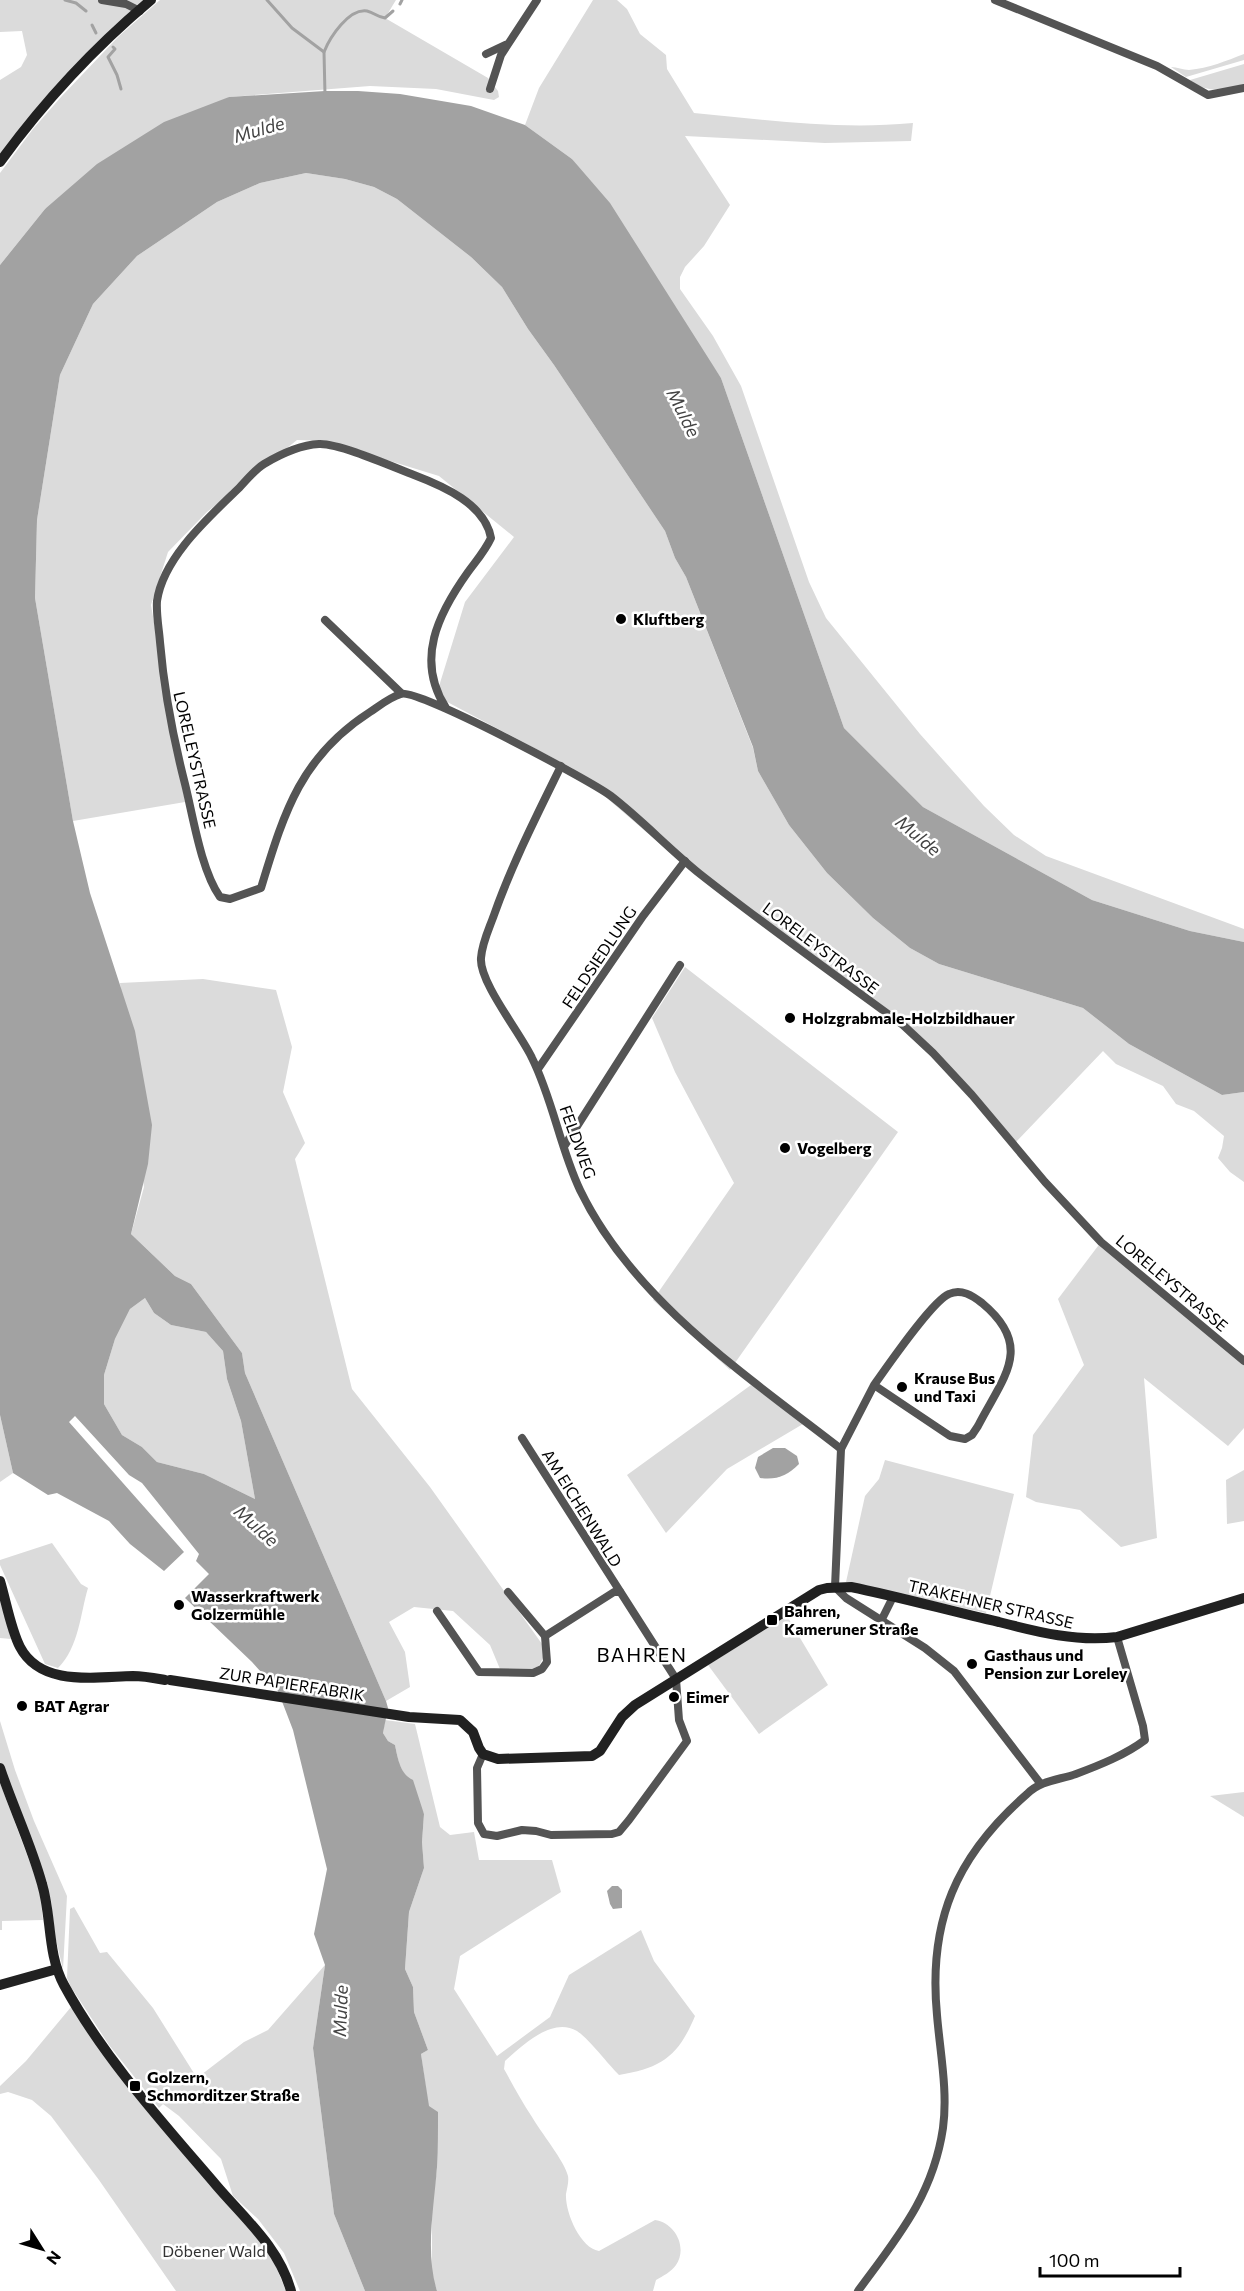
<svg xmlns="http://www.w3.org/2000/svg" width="1244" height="2291" font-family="Commissioner,sans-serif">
<rect width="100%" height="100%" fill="#fff"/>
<g fill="#dbdbdb">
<polygon points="0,0 144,0 0,154 0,80 21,67 27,55 22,31 0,32"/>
<polygon points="160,0 396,0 385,18 488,78 498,91 499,97 494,100 436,89 370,86 229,97 45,209 0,265 0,173 33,129 61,97 119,36"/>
<path d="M593 0H617L627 9 640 34 666 55 667 69 694 113C768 120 838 130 913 123L911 141 825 143 685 136 730 205 704 246 685 267 680 277V289L713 336 741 386 809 582 826 618 920 734 984 806 1014 835 1046 856 1244 929V942L1190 931 1092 900 923 807 844 728 721 378 572 159 525 125 539 88Z"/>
<path d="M1244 54V60L1186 77 1171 67C1177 67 1183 70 1189 70 1209 68 1226 61 1244 54Z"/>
<path d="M1244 64V84C1223 90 1208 94 1190 80Z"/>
<polygon points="306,173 345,179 374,187 397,199 471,257 502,287 528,329 554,365 665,531 675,558 686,577 753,748 758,771 789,825 827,873 873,918 910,948 939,964 1083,1008 1129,1044 1222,1095 1244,1092 1244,1182 1230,1172 1218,1158 1222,1148 1224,1136 1194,1111 1176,1104 1163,1086 1116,1064 1103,1051 1014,1144 909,1028 681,862 572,768 436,696 465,602 514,537 439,476 325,441 297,440 207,512 168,552 151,605 185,802 73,821 35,598 37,520 60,375 93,304 137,256 217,202 260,183"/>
<polygon points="685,967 898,1132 730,1370 653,1300 734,1183 675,1072 652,1018"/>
<polygon points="203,979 276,990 292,1047 283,1092 305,1143 295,1159 352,1389 430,1487 542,1644 543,1658 539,1666 529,1670 500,1669 490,1645 453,1611 414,1607 389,1622 405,1652 410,1687 386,1701 245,1373 242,1353 191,1284 175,1276 131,1234 144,1187 120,983"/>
<polygon points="1101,1242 1244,1363 1244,1428 1228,1446 1144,1378 1157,1538 1121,1547 1080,1510 1036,1502 1026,1497 1033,1435 1084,1365 1058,1299"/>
<polygon points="145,1298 154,1313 171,1325 206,1332 223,1351 227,1379 241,1421 255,1499 204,1474 157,1462 142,1447 122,1435 104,1404 104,1375 115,1339 130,1309"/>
<polygon points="751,1385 803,1424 727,1469 666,1533 627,1475"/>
<polygon points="0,1415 13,1473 0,1482"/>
<polygon points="885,1460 1014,1494 986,1613 846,1582 865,1496 879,1479"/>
<polygon points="1244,1470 1244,1521 1227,1524 1226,1480"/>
<path d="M52 1543 81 1584 88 1588C80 1615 79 1647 58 1668L45 1664 0 1565V1560Z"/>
<polygon points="0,1597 11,1639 0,1638"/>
<polygon points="787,1616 828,1685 759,1734 708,1665"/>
<path d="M385 1720 415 1724 440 1827 450 1835 474 1832 479 1860H552L561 1892 460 1956 454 1989 497 2056 550 2017 569 1975 641 1930 654 1961 695 2016C678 2057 661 2068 619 2075 608 2064 589 2039 577 2031 552 2016 522 2046 505 2061L504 2069C513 2085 522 2102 532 2117 540 2131 565 2162 568 2176 569 2182 567 2188 566 2194 565 2212 580 2248 599 2251L655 2220C675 2223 688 2247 676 2265 671 2272 663 2276 656 2280L653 2291H437L432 2276V2206L437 2169 421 2054 428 2050 414 2012 413 1987 405 1969 409 1912 424 1868 422 1842 424 1814 399 1764 395 1745 388 1741 383 1733Z"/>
<polygon points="0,1721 15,1770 34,1821 67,1896 63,1969 55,1936 51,1900 18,1817 0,1762"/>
<polygon points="0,1783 35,1876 40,1893 43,1920 2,1921 2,1930 0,1930"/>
<polygon points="1244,1792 1244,1817 1210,1796"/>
<polygon points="74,1907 100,1953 107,1952 153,2008 197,2078 244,2042 268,2030 325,1965 313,2048 334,2214 365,2291 300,2291 284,2253 258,2219 233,2196 221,2159 179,2116 163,2104 159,2108 109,2045 71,1987 67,1978 70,1909"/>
<polygon points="71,2007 272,2257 286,2291 176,2291 99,2180 51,2116 32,2100 8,2092 0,2094 0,2086 26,2061"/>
</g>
<g fill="#a2a2a2" fill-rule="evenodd">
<path d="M325 91H358L400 94 471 106 525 125 572 159 610 203 721 378 844 728 923 807 1092 900 1190 931 1244 942V1092L1222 1095 1129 1044 1083 1008 939 964 910 948 873 918 827 873 789 825 758 771 753 747 686 577 675 558 665 531 554 365 528 329 502 287 471 257 397 199 374 187 345 179 306 173 260 183 217 202 137 256 93 304 60 375 37 520 35 598 73 821 90 893 135 1031 152 1125 148 1164 131 1234 175 1276 191 1284 242 1353 245 1373 386 1701 388 1708 383 1733 388 1741 395 1745C398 1759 400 1774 413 1780L424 1814 422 1842 424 1868 409 1912 405 1969 413 1987 414 2012 428 2050 421 2054 429 2106 438 2112C438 2130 438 2149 437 2167 434 2208 425 2252 437 2291H365L334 2214 313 2048 325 1965 314 1934 327 1869 293 1730 278 1691 252 1662 185 1598 209 1574 196 1561 199 1554 142 1483 129 1475 75 1416 69 1422 184 1552 164 1571 130 1544 109 1521 57 1493 48 1495 13 1473 0 1415V265L45 209 97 164 164 122 229 97ZM145 1298 154 1313 171 1325 206 1332 223 1351 227 1379 241 1421 255 1499 204 1474 157 1462 142 1447 122 1435 104 1404V1375L115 1339 130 1309Z"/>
<path d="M773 1448H785L797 1456 799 1464C787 1476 777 1480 760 1478L755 1468 758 1457Z"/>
<polygon points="612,1886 618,1886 622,1890 622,1908 613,1909 610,1904 607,1891"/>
</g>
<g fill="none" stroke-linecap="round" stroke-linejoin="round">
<g stroke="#a2a2a2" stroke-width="3">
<polyline points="65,0 76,3 86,11"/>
<polyline points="267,0 292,28 324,52 325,95"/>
<polyline points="400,4 402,0"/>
<polyline points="92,25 96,33"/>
<polyline points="113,47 115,49 108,57 117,75 121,89"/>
<path d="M324 52C330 37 349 8 367 11 375 13 377 17 385 18L393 11"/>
</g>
<g stroke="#545454" stroke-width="8">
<polyline points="102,0 126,4 140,11"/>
<polyline points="995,0 1157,66 1208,95 1244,88"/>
<polyline points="486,54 505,45"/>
<polyline points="490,89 501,55 537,0"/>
<polyline points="325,620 401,693"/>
<path d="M446 708C415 660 438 614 468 572 476 561 485 551 491 538 485 504 443 486 414 475 393 467 339 443 319 444 301 445 279 455 264 464 254 470 246 481 238 489 208 518 163 558 157 601 156 614 159 629 160 642 164 690 173 737 185 784 193 816 201 870 220 897L230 899 261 888C284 813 300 757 370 712 379 706 390 697 401 694 417 688 590 780 611 796 642 820 669 849 700 874 766 926 835 975 903 1025L933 1053 972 1095 1045 1182 1101 1242 1244 1361"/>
<path d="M561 766C537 815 512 864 494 915 489 929 482 943 481 958 479 982 521 1034 532 1058 553 1100 560 1148 580 1190 633 1300 747 1376 841 1449"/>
<polyline points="538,1069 643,916 685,861"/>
<polyline points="565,1145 680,965"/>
<path d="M874 1385C887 1367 932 1301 949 1294 961 1288 973 1296 982 1303 1035 1347 1003 1377 978 1426L972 1435 965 1439 950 1436 874 1385 841 1449 835 1587 846 1598 925 1648 954 1671 1040 1783"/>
<polyline points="437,1611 479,1672 533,1673 542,1669 547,1662 545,1636 508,1592"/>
<polyline points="881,1621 893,1597"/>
<polyline points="545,1636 614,1592 620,1592"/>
<polyline points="483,1754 477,1768 478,1823 484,1834 497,1836 522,1830 536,1831 551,1835 612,1834 619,1832 629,1820 687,1741 679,1720 676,1679 522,1438"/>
<path d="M858 2291C897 2238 933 2196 943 2128 948 2091 940 2052 937 2015 928 1921 956 1856 1027 1794 1041 1780 1059 1780 1076 1774 1100 1765 1125 1755 1145 1740L1143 1726 1117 1637"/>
</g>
<g stroke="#212121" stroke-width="10">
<path d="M0 162C43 103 95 47 151 0"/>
<path d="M0 1581C6 1601 11 1630 20 1647 41 1687 95 1677 133 1676 144 1676 154 1678 165 1680"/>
<path d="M170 1680 409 1717 460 1720 473 1732 479 1748 483 1754 498 1759 592 1756 600 1751 622 1717 635 1705 819 1590 827 1588 851 1587C900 1597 950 1611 999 1622 1038 1632 1076 1642 1117 1637L1244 1598"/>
<path d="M0 1768C13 1807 31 1844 42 1884 52 1917 47 1954 64 1985 103 2057 163 2123 216 2185 244 2218 279 2247 291 2291"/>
<polyline points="0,1985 57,1969"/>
</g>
</g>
<g fill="#000" stroke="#fff" stroke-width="2">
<circle cx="621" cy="619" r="6"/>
<circle cx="790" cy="1018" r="6"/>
<circle cx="785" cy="1148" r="6"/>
<circle cx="902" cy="1387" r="6"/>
<circle cx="179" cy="1605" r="6"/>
<rect x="766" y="1614" width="12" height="12" rx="3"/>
<circle cx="972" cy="1664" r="6"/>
<circle cx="674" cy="1697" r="6"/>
<circle cx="22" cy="1706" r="6"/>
<rect x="129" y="2080" width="12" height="12" rx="3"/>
</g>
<g text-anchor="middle" stroke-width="5" stroke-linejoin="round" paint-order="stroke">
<g font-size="16" font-weight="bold" fill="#000" stroke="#fff" text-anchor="start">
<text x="633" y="625">Kluftberg</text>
<text x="802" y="1024">Holzgrabmale-Holzbildhauer</text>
<text x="797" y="1154">Vogelberg</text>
<text x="914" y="1384">Krause Bus<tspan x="914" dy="18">und Taxi</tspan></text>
<text x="191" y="1602">Wasserkraftwerk<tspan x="191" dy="18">Golzermühle</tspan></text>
<text x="784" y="1617">Bahren,<tspan x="784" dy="18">Kameruner Straße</tspan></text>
<text x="984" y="1661">Gasthaus und<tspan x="984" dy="18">Pension zur Loreley</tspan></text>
<text x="686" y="1703">Eimer</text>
<text x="34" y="1712">BAT Agrar</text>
<text x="147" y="2083">Golzern,<tspan x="147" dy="18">Schmorditzer Straße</tspan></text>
</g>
<g font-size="16" fill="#000" stroke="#fff">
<text transform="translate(195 760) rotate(77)" y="6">LORELEYSTRASSE</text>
<text transform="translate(821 948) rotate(37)" y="6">LORELEYSTRASSE</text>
<text transform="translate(599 957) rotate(-56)" y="6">FELDSIEDLUNG</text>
<text transform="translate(578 1142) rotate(70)" y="6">FELDWEG</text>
<text transform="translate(1172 1283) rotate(40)" y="6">LORELEYSTRASSE</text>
<text transform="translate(582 1508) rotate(58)" y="6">AM EICHENWALD</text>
<text transform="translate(991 1604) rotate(13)" y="6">TRAKEHNER STRASSE</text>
<text transform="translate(292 1684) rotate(9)" y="6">ZUR PAPIERFABRIK</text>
</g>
<g font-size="16" fill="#323232" stroke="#fff">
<text x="214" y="2257">Döbener Wald</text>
</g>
<g font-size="18" font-style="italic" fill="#434343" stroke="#fff">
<text transform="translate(259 130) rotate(-16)" y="6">Mulde</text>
<text transform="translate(683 413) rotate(63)" y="6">Mulde</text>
<text transform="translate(918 836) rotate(40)" y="6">Mulde</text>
<text transform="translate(256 1526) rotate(42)" y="6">Mulde</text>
<text transform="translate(341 2011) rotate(-88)" y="6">Mulde</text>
</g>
<g font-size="20" letter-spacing="1.5" fill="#000" stroke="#fff">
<text x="642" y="1662">BAHREN</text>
</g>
</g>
<g transform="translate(42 2249) rotate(127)" stroke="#ffffff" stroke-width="4.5" paint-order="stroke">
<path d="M0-4.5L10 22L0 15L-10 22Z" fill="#000000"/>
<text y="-9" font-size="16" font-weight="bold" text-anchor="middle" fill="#000000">N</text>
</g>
<path d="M1040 2267v9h140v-9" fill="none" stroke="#000000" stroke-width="3"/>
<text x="1049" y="2267" font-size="18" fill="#000000" stroke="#ffffff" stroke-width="4.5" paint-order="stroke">100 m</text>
</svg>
